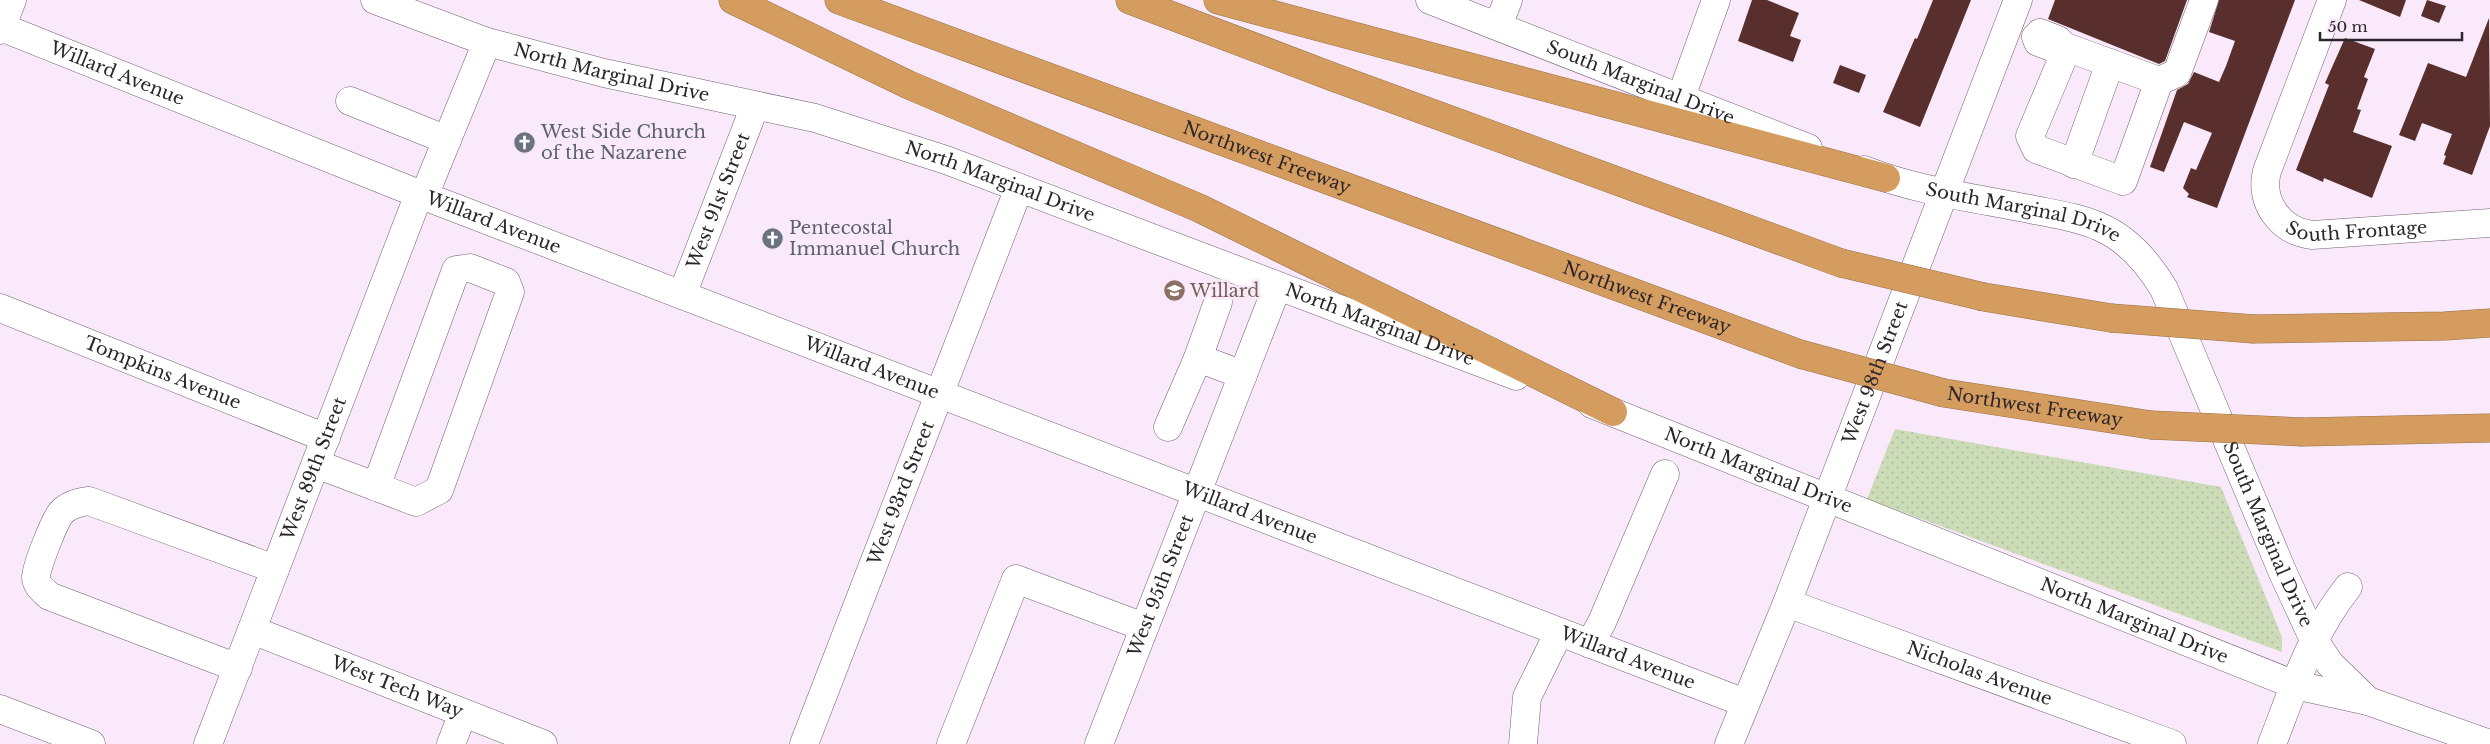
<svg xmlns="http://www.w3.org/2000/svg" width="2490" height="744" font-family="'Libre Baskerville',serif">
<defs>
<pattern id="grass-dots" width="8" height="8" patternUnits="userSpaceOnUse" patternTransform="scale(1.25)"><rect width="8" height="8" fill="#cbdcb7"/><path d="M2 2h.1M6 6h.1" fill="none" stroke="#aebd9e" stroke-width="1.8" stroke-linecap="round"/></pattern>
</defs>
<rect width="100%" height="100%" fill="#f9e9fa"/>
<polygon fill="url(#grass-dots)" points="1895,429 2221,487 2282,637 2282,652 1867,499"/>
<g fill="#582f2d">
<polygon points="1752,0 1767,0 1799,13 1790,36 1801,40 1793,62 1738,41"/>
<polygon points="1933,0 1971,0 1920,127 1883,112 1915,38 1917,39"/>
<polygon points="2055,0 2187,0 2165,61 2159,64 2048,19"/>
<polygon points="2219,0 2295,0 2217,208 2187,197 2189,194 2183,188 2191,168 2196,170 2212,133 2184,122 2164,172 2150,167 2177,90 2188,84 2194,72 2219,82 2226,66 2235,41 2209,32"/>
<polygon points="2359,0 2406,0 2400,17"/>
<polygon points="2427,0 2446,6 2439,23 2421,16"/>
<polygon points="2489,18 2490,126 2472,175 2443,164 2446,156 2444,155 2452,134 2422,123 2415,141 2399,135 2428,63 2466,77"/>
<polygon points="2345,38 2375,49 2364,77 2368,79 2357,109 2361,110 2353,132 2392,146 2372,198 2324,178 2323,182 2296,170 2329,85 2325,83"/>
<polygon points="1840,65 1866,75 1859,93 1833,83"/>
</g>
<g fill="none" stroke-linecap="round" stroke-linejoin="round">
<defs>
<g id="minor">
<path id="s1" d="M375 0 487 42 604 73 815 118 946 160 1516 376"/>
<path id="s2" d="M1430 0 1808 148"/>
<path id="s3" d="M2332 0 2267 171C2259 202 2280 231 2312 235L2490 223"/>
<polyline points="1498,26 1508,0"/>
<path id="s4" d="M1 27 419 194 1745 703"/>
<polyline points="0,30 12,0"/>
<polygon points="2040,33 2058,40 2063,46 2054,48 2038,42 2036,37"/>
<polyline points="2063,46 2159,81 2123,181 2036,149 2030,136 2067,48"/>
<polyline points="2159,81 2177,73 2204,0"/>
<polyline points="1681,97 1716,0"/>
<polyline points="350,101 447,140"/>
<polyline points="2074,164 2110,63"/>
<path id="s5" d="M1864 170C1917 191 1975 198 2030 209 2053 214 2078 217 2100 227 2128 239 2149 264 2164 289L2283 573 2314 640 2330 664 2368 701"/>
<polyline points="424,196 487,42"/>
<path id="s6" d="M682 295 755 106"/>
<path id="s7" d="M0 308 326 438"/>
<polyline points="1198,358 1218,302"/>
<path id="s8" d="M1592 404 2295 685 2368 701 2490 744"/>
<polyline points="1168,427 1198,358 1243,375"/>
<path d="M316 464C349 476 382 489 416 502L439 490 510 292 506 282 470 268 456 270 376 487"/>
<path id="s9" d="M1787 603 2172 744"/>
<path id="s10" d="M252 630 543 744"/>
<polyline points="1590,644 1602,622 1665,474"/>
<path d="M238 668 49 596C43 590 37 586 36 578 35 569 55 520 61 513 68 505 79 502 89 501L275 569"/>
<polyline points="0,709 91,744"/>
<path id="s11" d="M208 744 419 194"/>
<polyline points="451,744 463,713"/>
<path id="s12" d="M804 744 1019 188"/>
<polyline points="951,744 1016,579 1144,627"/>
<path id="s13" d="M1099 744 1277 287"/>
<polyline points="1523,744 1527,697 1559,632"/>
<path id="s14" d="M1729 744 1787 603 2018 0"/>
<path d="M2272 744C2293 690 2311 633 2348 587"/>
</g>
<g id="highway">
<polyline points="733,0 909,85 1199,208 1613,412"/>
<path id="s15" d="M839 0 1800 354"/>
<polyline points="1130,0 1333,77 1841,263"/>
<polyline points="1218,0 1886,178"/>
<polyline points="1984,297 2111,318"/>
<polyline points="2254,329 2445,326 2490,323"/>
<path id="s16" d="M1944 393 2151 425"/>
<polyline points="2303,432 2490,428"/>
</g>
</defs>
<use href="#minor" stroke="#6f616f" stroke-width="29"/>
<use href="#highway" stroke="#99734c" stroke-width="29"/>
<use href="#minor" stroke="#fff" stroke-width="28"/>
<use href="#highway" stroke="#d49c5e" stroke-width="28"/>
<defs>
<g id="highway-bridge">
<polyline points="1841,263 1984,297"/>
<polyline points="2111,318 2254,329"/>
<polyline points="1800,354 1944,393"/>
<polyline points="2151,425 2303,432"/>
</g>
</defs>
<use href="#highway-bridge" stroke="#99734c" stroke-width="29" stroke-linecap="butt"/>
<use href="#highway-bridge" stroke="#d49c5e" stroke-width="28"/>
</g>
<defs>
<symbol id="church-disc" viewBox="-11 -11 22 22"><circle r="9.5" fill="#6b7280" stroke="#f9e9fa"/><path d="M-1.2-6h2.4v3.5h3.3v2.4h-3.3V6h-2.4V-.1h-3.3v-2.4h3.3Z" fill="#fff"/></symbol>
<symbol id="school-disc" viewBox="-11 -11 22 22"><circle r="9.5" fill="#8d6e63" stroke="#f9e9fa"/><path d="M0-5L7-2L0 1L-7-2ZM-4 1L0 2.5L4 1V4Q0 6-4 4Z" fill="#fff"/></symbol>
</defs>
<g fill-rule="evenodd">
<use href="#church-disc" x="512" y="130" width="25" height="25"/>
<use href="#church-disc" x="760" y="226" width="25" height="25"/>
<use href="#school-disc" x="1162" y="278" width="25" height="25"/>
</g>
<g text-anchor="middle" stroke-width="5" stroke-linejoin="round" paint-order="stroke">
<g font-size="18" fill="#2c262c" stroke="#f9e9fa">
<text dy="6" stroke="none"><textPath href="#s1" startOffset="248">North Marginal Drive</textPath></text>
<text dy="6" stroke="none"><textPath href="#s4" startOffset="125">Willard Avenue</textPath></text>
<text dy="6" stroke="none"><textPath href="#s2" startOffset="226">South Marginal Drive</textPath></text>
<text dy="6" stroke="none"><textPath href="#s15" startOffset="456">Northwest Freeway</textPath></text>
<text dy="6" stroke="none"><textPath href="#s1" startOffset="652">North Marginal Drive</textPath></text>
<text dy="6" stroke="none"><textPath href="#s6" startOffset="101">West 91st Street</textPath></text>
<text dy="6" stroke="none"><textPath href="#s5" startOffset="165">South Marginal Drive</textPath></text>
<text dy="6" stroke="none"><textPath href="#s4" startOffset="530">Willard Avenue</textPath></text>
<text dy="6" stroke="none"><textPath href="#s3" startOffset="316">South Frontage</textPath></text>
<text dy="6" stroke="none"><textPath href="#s15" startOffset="861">Northwest Freeway</textPath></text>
<text dy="6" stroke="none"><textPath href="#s1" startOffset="1058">North Marginal Drive</textPath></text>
<text dy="6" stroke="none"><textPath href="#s4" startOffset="935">Willard Avenue</textPath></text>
<text dy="6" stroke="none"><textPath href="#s7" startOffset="175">Tompkins Avenue</textPath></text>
<text dy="6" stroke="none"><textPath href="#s14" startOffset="399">West 98th Street</textPath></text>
<text dy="6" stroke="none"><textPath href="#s16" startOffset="92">Northwest Freeway</textPath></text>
<text dy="6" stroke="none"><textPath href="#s11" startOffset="295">West 89th Street</textPath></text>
<text dy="6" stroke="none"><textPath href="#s8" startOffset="179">North Marginal Drive</textPath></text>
<text dy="6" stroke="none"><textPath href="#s12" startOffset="269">West 93rd Street</textPath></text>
<text dy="6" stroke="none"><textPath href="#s4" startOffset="1340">Willard Avenue</textPath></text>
<text dy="6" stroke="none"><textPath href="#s5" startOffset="600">South Marginal Drive</textPath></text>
<text dy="6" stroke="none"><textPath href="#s13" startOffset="170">West 95th Street</textPath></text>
<text dy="6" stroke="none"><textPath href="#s8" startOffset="584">North Marginal Drive</textPath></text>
<text dy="6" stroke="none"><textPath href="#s4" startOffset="1745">Willard Avenue</textPath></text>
<text dy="6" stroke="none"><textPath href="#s9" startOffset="205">Nicholas Avenue</textPath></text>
<text dy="6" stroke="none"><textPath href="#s10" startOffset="156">West Tech Way</textPath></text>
</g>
<g font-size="18" fill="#5b616d" stroke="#f9e9fa" text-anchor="start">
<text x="541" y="138">West Side Church<tspan x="541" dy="21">of the Nazarene</tspan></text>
<text x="789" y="234">Pentecostal<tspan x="789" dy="21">Immanuel Church</tspan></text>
</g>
<g font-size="18" fill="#785e54" stroke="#f9e9fa" text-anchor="start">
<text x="1190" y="297">Willard</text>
</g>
</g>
<path d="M2320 32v8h142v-8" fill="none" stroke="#2c262c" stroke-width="2.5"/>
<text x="2328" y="32" font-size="15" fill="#2c262c" stroke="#f9e9fa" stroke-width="4" paint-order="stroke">50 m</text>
</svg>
